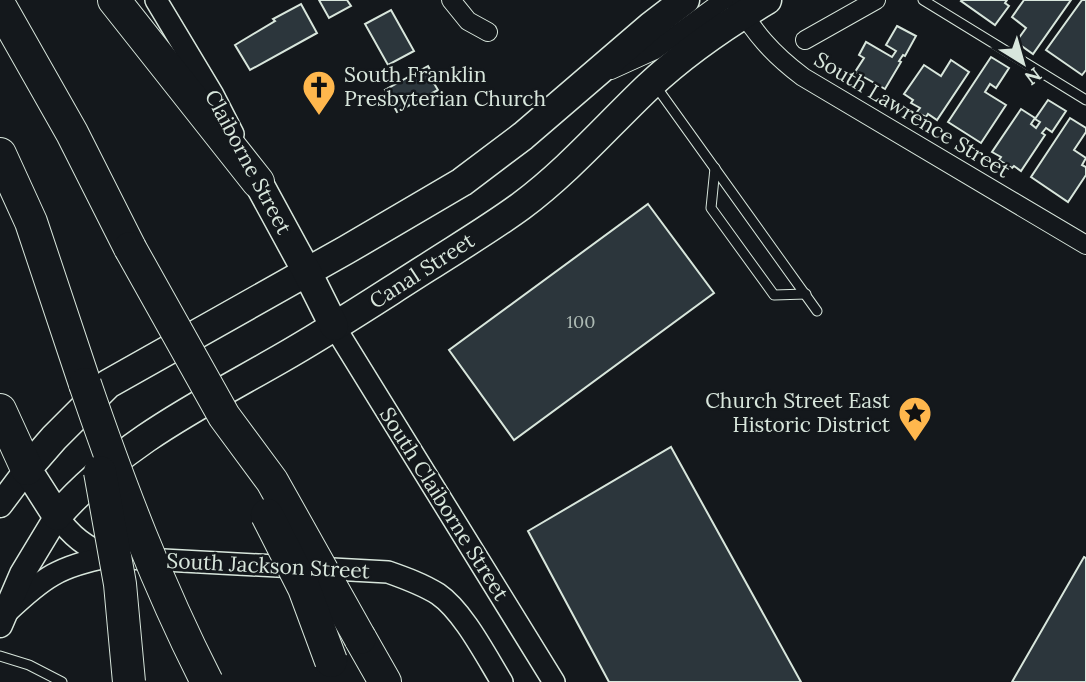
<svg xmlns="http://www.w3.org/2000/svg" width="1086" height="682" font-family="Lora,serif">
<rect width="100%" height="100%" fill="#14181c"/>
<g fill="#2c363c" stroke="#d8e6dc" stroke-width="2">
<polygon points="319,0 347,0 351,6 329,18"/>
<polygon points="962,0 1007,0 1005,3 1009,6 995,25 961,1"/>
<polygon points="1024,0 1071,0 1033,54 1016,42 1026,28 1012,17"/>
<polygon points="1082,0 1086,0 1086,70 1082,75 1046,50"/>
<polygon points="301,4 317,33 250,70 235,45 275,21 273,19"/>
<polygon points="391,10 414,51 388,65 365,24"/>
<polygon points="897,26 916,36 905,56 903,55 899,61 901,62 885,89 855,72 864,58 859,55 866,42 892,57 896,51 886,45"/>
<polygon points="991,57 1009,68 996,88 990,84 985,92 1006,105 981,143 948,122"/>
<polygon points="951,60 969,72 937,120 928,114 926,117 917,112 920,108 911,103 913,100 904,94 924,65 941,76"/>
<polygon points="428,66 435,79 432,80 438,90 397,112 385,90"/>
<polygon points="1048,100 1066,111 1052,132 1046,128 1042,133 1045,135 1021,171 1014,166 1012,168 999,160 1001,157 992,152 1021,109 1035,118 1031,124 1036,128 1040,122 1035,119"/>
<polygon points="1070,118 1086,128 1086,132 1074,150 1086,158 1082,165 1086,167 1086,175 1068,202 1031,177"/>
<polygon points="648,204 714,293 514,440 449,350"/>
<polygon points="671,447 801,682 609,682 528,531"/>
<polygon points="1084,557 1086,558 1086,682 1012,682"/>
</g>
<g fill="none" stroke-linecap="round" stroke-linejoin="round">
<defs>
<g id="service">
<polyline points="923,0 1086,100"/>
<polyline points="655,85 817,311"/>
<polyline points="715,168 711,208 774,295 806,294"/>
<polyline points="0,656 29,665 62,682"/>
</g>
<g id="minor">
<polyline points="451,0 468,21 488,32"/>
<path d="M734 0C756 34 770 52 803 77L1086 245"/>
<polyline points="805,40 876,0"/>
<polyline points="611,70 655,50 724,0"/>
</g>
<g id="tertiary">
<polyline points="156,0 213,95 233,134"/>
<polyline points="334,326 554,682"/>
<path d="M57 516C72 537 85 546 108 557L388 572C405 578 422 584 438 594 463 611 486 656 502 682"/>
<path d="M8 611C43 578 59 566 108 557"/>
</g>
<g id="secondary">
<polyline points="0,505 27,469"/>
<polyline points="0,625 22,574 57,516"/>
</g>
<g id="primary">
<path d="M685 0 651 26 523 136 462 182 346 250 108 384 54 438 27 469 57 516C121 443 198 406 280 359 331 330 379 298 428 267 459 247 491 228 521 206 568 171 606 127 648 87 684 53 725 25 767 0"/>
<polyline points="258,182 307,272 334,326"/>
</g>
<g id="motorway">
<polyline points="114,0 258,182"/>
<polyline points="0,6 72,133 130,248"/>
<polyline points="0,154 31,222 85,384"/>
<polyline points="0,410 27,469"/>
<polyline points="360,638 385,682"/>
</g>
</defs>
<use href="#service" stroke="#d8e6dc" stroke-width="11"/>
<use href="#minor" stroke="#d8e6dc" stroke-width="20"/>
<use href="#tertiary" stroke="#d8e6dc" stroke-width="24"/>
<use href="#secondary" stroke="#d8e6dc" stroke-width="27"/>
<use href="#primary" stroke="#d8e6dc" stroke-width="31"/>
<use href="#motorway" stroke="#d8e6dc" stroke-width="34"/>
<use href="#service" stroke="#14181c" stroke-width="9"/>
<use href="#minor" stroke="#14181c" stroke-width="18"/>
<use href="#tertiary" stroke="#14181c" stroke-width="21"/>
<use href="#secondary" stroke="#14181c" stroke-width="24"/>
<use href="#primary" stroke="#14181c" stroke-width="28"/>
<use href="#motorway" stroke="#14181c" stroke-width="32"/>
<defs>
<g id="motorway-bridge">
<polyline points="130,248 224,416 272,481 360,638"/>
<path d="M85 384C120 486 158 586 207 682"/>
<polyline points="100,472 120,584 129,682"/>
<polyline points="267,515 304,588 331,661"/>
</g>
</defs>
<use href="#motorway-bridge" stroke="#d8e6dc" stroke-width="34" stroke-linecap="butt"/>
<use href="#motorway-bridge" stroke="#14181c" stroke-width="32"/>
</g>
<defs>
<symbol id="church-pin" viewBox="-11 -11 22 30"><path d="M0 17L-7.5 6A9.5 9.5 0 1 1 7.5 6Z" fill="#ffb74d" stroke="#14181c"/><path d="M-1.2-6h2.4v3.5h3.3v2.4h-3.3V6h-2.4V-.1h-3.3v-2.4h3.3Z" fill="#111"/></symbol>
<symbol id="sight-pin" viewBox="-11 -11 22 30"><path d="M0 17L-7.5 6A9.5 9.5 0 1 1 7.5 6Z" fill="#ffb74d" stroke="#14181c"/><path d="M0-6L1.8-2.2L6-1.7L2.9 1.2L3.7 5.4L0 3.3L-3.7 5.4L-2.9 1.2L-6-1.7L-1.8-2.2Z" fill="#111"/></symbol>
</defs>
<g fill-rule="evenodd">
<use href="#church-pin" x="300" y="68" width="38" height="52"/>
<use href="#sight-pin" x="896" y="394" width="38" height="52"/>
</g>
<g text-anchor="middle" stroke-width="5" stroke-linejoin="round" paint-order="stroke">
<g font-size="18" fill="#adbab4">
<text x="581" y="328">100</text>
</g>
<g font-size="21" fill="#d8e6dc" stroke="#14181c" text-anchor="start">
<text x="344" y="82">South Franklin<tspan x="344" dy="24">Presbyterian Church</tspan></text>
<text x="890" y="408" text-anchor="end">Church Street East<tspan x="890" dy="24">Historic District</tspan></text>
</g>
<g font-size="21" fill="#d8e6dc" stroke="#14181c">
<text transform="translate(912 115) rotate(31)" y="7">South Lawrence Street</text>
<text transform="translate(248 162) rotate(62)" y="7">Claiborne Street</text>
<text transform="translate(422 271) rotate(-33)" y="7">Canal Street</text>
<text transform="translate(444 504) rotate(58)" y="7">South Claiborne Street</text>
<text transform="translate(268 566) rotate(3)" y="7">South Jackson Street</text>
</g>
</g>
<g transform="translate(1023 63) rotate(143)" stroke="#14181c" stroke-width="5" paint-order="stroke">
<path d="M0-5L12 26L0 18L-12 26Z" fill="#d8e6dc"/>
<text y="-10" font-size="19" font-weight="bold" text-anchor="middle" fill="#d8e6dc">N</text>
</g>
</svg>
